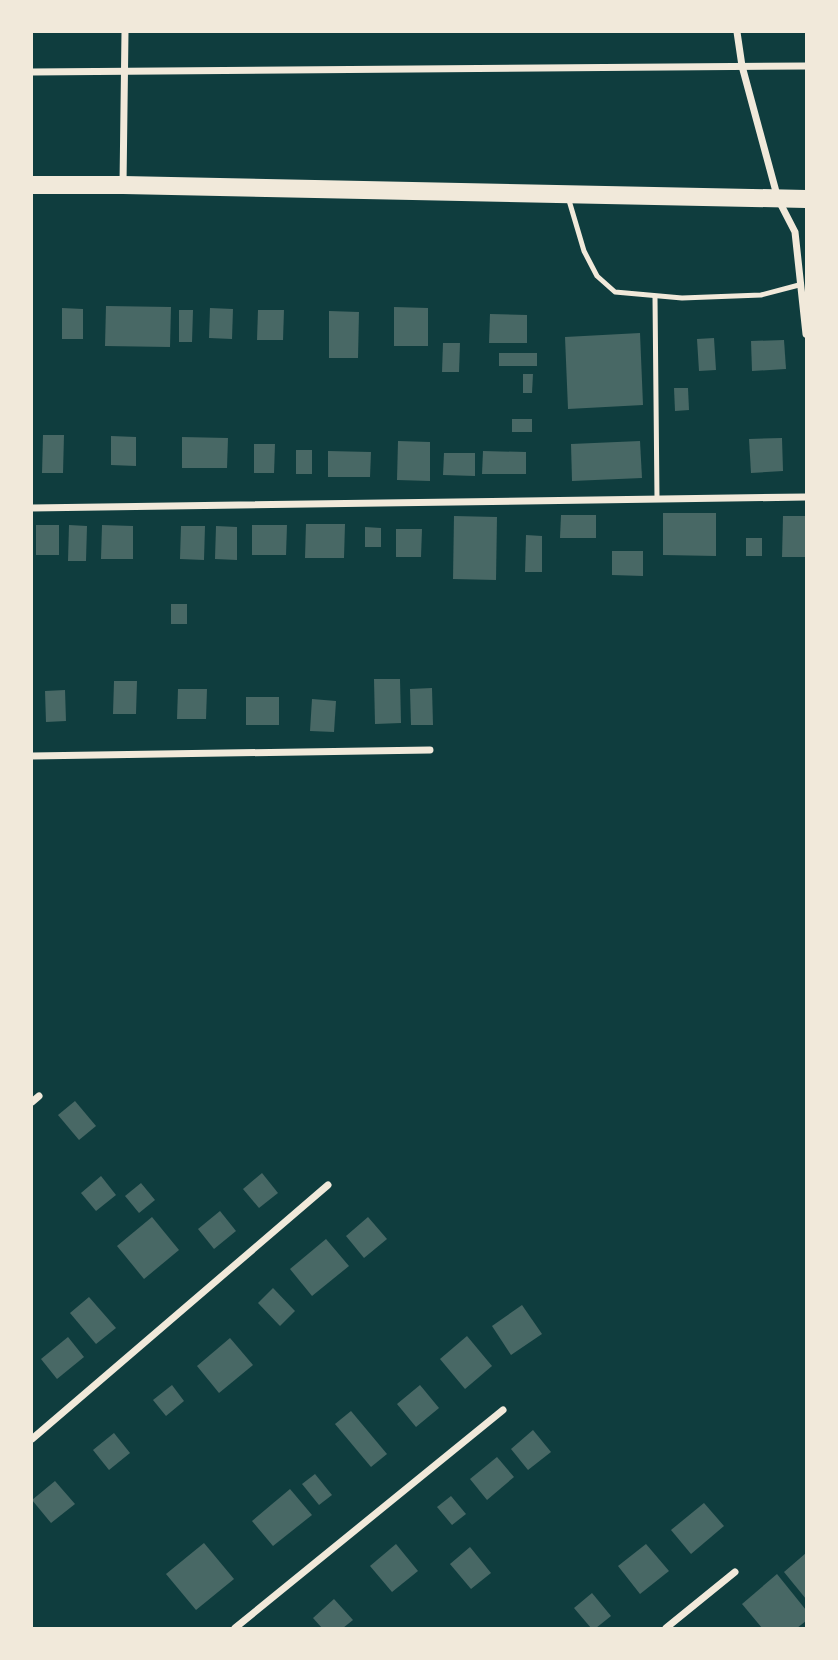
<svg xmlns="http://www.w3.org/2000/svg" width="838" height="1660" font-family="'DejaVu Sans',sans-serif">
<rect width="100%" height="100%" fill="#0f3d3e"/>
<g fill="#486865">
<polygon points="106,306 171,307 170,347 105,346"/>
<polygon points="394,307 428,308 428,346 394,346"/>
<polygon points="62,308 83,309 83,339 62,339"/>
<polygon points="210,308 233,309 232,339 209,338"/>
<polygon points="179,310 193,310 192,342 179,342"/>
<polygon points="258,310 284,310 283,340 257,340"/>
<polygon points="329,311 359,312 358,358 329,358"/>
<polygon points="490,314 527,315 527,343 489,343"/>
<polygon points="640,333 643,405 568,409 565,337"/>
<polygon points="714,338 716,370 699,371 697,339"/>
<polygon points="784,340 786,369 752,371 751,341"/>
<polygon points="443,343 460,343 459,372 442,372"/>
<rect x="499" y="353" width="38" height="13"/>
<polygon points="523,374 533,374 532,393 523,393"/>
<polygon points="674,388 688,388 689,410 675,411"/>
<rect x="512" y="419" width="20" height="13"/>
<polygon points="43,435 64,435 63,473 42,473"/>
<polygon points="111,436 136,437 136,466 111,465"/>
<polygon points="182,437 228,438 227,468 182,468"/>
<polygon points="782,438 783,471 751,473 749,439"/>
<polygon points="398,441 430,442 430,481 397,480"/>
<polygon points="640,441 642,478 572,481 571,444"/>
<polygon points="254,444 275,444 274,473 254,473"/>
<rect x="296" y="450" width="16" height="24"/>
<polygon points="328,451 371,452 370,477 328,477"/>
<polygon points="483,451 526,452 526,474 482,474"/>
<polygon points="444,453 475,453 475,476 443,475"/>
<polygon points="663,513 716,513 716,556 663,555"/>
<polygon points="561,515 596,515 596,538 560,538"/>
<polygon points="454,516 497,517 496,580 453,579"/>
<polygon points="783,516 806,516 806,557 782,557"/>
<polygon points="306,524 345,524 344,558 305,558"/>
<rect x="36" y="525" width="23" height="30"/>
<polygon points="69,525 87,526 86,561 68,561"/>
<polygon points="102,525 133,526 133,559 101,559"/>
<polygon points="252,525 287,525 286,555 252,555"/>
<polygon points="181,526 205,526 204,560 180,559"/>
<polygon points="216,526 237,527 237,560 215,559"/>
<polygon points="365,527 381,528 381,547 365,547"/>
<polygon points="396,529 422,529 421,557 396,557"/>
<polygon points="526,535 542,536 542,572 525,572"/>
<rect x="746" y="538" width="16" height="18"/>
<polygon points="612,551 643,551 643,576 612,575"/>
<rect x="171" y="604" width="16" height="20"/>
<polygon points="374,679 400,679 401,723 375,724"/>
<polygon points="114,681 137,681 136,714 113,714"/>
<polygon points="432,688 433,725 411,725 410,689"/>
<polygon points="178,689 207,689 206,719 177,719"/>
<polygon points="65,690 66,721 46,722 45,691"/>
<rect x="246" y="697" width="33" height="28"/>
<polygon points="312,699 336,701 334,732 310,731"/>
<polygon points="75,1101 96,1126 79,1140 58,1115"/>
<polygon points="262,1173 278,1193 259,1208 243,1189"/>
<polygon points="101,1176 116,1195 96,1211 81,1193"/>
<polygon points="141,1183 155,1200 139,1213 125,1196"/>
<polygon points="220,1211 236,1231 214,1249 198,1229"/>
<polygon points="152,1217 179,1250 144,1279 117,1246"/>
<polygon points="368,1217 387,1239 364,1258 346,1236"/>
<polygon points="326,1239 349,1266 312,1296 290,1269"/>
<polygon points="273,1288 295,1311 280,1326 258,1303"/>
<polygon points="89,1297 116,1328 96,1344 70,1313"/>
<polygon points="522,1305 542,1334 511,1355 492,1326"/>
<polygon points="467,1336 492,1366 465,1389 440,1359"/>
<polygon points="68,1337 84,1357 57,1379 41,1359"/>
<polygon points="230,1338 253,1365 219,1393 197,1366"/>
<polygon points="172,1385 184,1401 166,1416 153,1400"/>
<polygon points="420,1385 439,1408 416,1427 397,1404"/>
<polygon points="351,1411 387,1454 371,1467 335,1424"/>
<polygon points="533,1430 551,1452 528,1470 511,1449"/>
<polygon points="114,1433 130,1453 109,1470 93,1450"/>
<polygon points="497,1457 514,1477 487,1500 470,1479"/>
<polygon points="315,1474 332,1495 319,1505 302,1484"/>
<polygon points="55,1481 75,1504 51,1523 32,1500"/>
<polygon points="290,1489 312,1515 273,1546 252,1521"/>
<polygon points="451,1496 466,1514 452,1525 437,1507"/>
<polygon points="704,1503 724,1526 691,1554 671,1530"/>
<polygon points="204,1543 234,1579 196,1610 166,1574"/>
<polygon points="396,1544 418,1571 392,1592 370,1566"/>
<polygon points="646,1544 669,1571 640,1594 618,1566"/>
<polygon points="470,1547 491,1573 471,1589 450,1564"/>
<polygon points="806,1553 806,1599 784,1572"/>
<polygon points="777,1574 806,1610 806,1621 797,1628 762,1628 742,1604"/>
<polygon points="592,1593 611,1616 596,1628 591,1628 574,1608"/>
<polygon points="334,1599 353,1620 343,1628 322,1628 313,1618"/>
</g>
<g fill="none" stroke-linecap="round" stroke-linejoin="round">
<g stroke="#f1e9da" stroke-width="5">
<polyline points="568,197 584,251 597,276 615,292 682,298 761,295 799,285"/>
<polyline points="655,297 657,499"/>
</g>
<g stroke="#f1e9da" stroke-width="7">
<polyline points="737,32 742,66 778,199 795,232 806,334"/>
<polyline points="32,72 806,66"/>
<polyline points="123,184 125,32"/>
<polyline points="32,508 806,497"/>
<polyline points="32,756 430,750"/>
<polyline points="32,1102 39,1096"/>
<polyline points="32,1439 328,1185"/>
<polyline points="235,1628 503,1410"/>
<polyline points="666,1628 735,1572"/>
</g>
<polyline stroke="#f1e9da" stroke-width="18" points="32,185 123,185 806,199"/>
</g>
<rect width="838" height="1660" fill="none" stroke="#f1e9da" stroke-width="66"/>
</svg>
